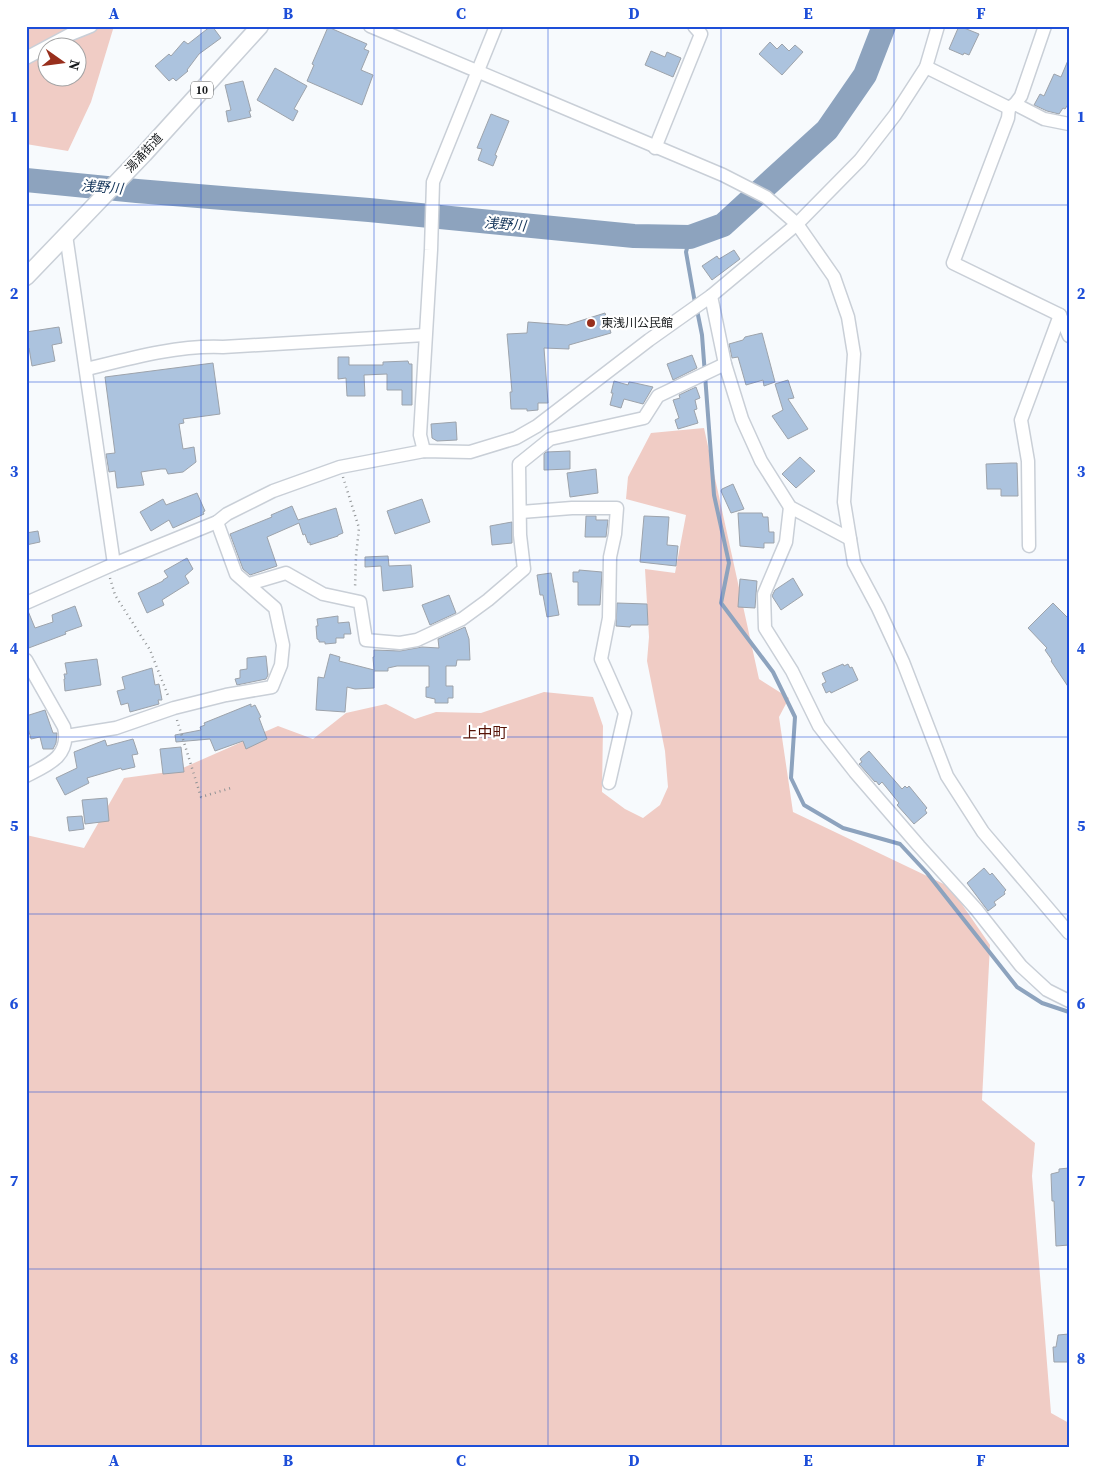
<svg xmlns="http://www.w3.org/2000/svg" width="1095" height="1474" font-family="'Source Serif 4','Noto Sans JP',serif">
<rect width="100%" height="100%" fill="#f7fafd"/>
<g fill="#f0ccc5" fill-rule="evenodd">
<path d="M26 26H114L91 102 68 151 26 144ZM48 48H78V78H48Z"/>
<polygon points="704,428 759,679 789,698 779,717 793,812 950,887 990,945 982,1100 1035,1143 1032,1176 1051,1413 1069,1423 1069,1448 26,1448 26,835 84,848 124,778 176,771 278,726 313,739 346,713 386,704 415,719 436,712 481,713 544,692 593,697 603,726 602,792 625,809 643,818 660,805 668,787 665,751 647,661 649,637 645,569 675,573 686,515 626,499 628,477 651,433"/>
</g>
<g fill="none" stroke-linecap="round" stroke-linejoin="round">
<g stroke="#8da3be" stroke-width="4">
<polyline points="690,237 686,252 695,303"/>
<polyline points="697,310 702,335 714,495 729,563 721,603 773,672 795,717 791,778 804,805 843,828 900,844 927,873 1017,987 1042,1003 1069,1012"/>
</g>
<polyline stroke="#8da3be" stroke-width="24" points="26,180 137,191 369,210 634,236 690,237 723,225 827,130 865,75 884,26"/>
</g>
<g fill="#acc3de" stroke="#9da3ab">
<polygon points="211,26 212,26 221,38 199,54 187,70 188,71 176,81 173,78 169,81 155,66 169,54 171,56 184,41 188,44"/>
<polygon points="959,26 979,34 969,55 964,53 963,55 949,49"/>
<polygon points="328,27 367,44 364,49 369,51 361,70 373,75 362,105 307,81 314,65 312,64"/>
<polygon points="770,42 777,49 782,44 789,51 795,45 803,52 782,75 759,54"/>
<polygon points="651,51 665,57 667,52 681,58 673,77 645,65"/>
<polygon points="1069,58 1069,103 1065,109 1063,108 1059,114 1047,111 1034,105 1040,94 1044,96 1054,74 1061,77"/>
<polygon points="275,68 307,86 294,109 298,111 293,121 257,100"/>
<polygon points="243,81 251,111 249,111 251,117 228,122 226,111 231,110 225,85"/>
<polygon points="491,114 509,121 495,155 497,156 493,166 478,160 482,149 477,148"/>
<polygon points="734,250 740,259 712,280 702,266 717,256 719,259"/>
<polygon points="605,313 611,333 569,345 569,349 544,348 548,403 538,403 538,410 527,411 527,409 511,409 510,392 512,392 507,334 527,333 528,322 567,325"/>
<polygon points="59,327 62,343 52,345 55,361 32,366 29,348 26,349 26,332"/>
<polygon points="762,333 775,382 764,386 763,380 746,385 738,357 732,358 729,344 743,340 745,337"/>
<polygon points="692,355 697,368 673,380 667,364"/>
<polygon points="338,357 349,357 349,365 383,365 383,362 408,361 409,364 412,364 412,405 402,405 402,390 387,390 387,374 364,375 365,396 347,396 346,378 338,379"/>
<polygon points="213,363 220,414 183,419 184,423 179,424 183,449 194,447 196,462 183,472 168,474 166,469 161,469 141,472 144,485 117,488 115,471 109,472 106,454 115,453 105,377"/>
<polygon points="788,380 794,398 788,399 808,429 788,439 772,416 783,410 775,384"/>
<polygon points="614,381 628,385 629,382 635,383 653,387 643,404 624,399 621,408 610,405 613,393 611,393"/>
<polygon points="696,387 700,398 695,400 697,409 694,410 698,423 678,429 675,420 679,418 673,400 680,398 679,395"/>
<polygon points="456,422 457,440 437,441 432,438 431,424"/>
<polygon points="570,451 570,469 544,470 544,454 546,452"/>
<polygon points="800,457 815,471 796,488 782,474"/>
<polygon points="1011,463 1017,463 1018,496 1001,496 1001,489 987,489 986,464"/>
<polygon points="596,469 598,493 570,497 567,473"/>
<polygon points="733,484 744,509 731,513 721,491 722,489"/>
<polygon points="197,493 205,511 203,512 204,514 173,528 169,520 151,531 140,512 163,499 166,505"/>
<polygon points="422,499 430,522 395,534 387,511"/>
<polygon points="292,506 298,520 336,508 343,533 338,535 338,536 310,545 310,542 308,543 305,534 303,535 299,523 267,537 277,566 250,575 243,569 230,534 272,517 271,515"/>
<polygon points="738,513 762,513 763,517 768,517 769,532 774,532 774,543 764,543 764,548 740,546"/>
<polygon points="586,516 596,516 596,520 608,520 606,537 585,537"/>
<polygon points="644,516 669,517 667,545 678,546 676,566 640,562"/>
<polygon points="512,522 512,543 492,545 490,526"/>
<polygon points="38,531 40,542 26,545 26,533"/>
<polygon points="388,556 389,566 411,565 413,587 383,591 381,566 365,567 365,557"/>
<polygon points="187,558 193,569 185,576 189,583 162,600 164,605 147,613 138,593 163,581 163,580 168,577 164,571"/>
<polygon points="579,570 602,572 600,605 578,605 578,582 573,582 573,572 579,572"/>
<polygon points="551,573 559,615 547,617 543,595 540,595 537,575"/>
<polygon points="793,578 803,595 781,610 772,596 775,590"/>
<polygon points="740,579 757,581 755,608 738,607"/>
<polygon points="449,595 456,613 430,625 422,605"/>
<polygon points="617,603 647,604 648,625 631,625 630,627 616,626"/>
<polygon points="1053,603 1069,619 1069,688 1051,661 1052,660 1045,650 1047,648 1028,628"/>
<polygon points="75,606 82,626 65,632 66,634 26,649 26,611 28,611 35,628 53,622 52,615"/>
<polygon points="338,616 338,623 349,622 351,634 344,634 344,638 336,638 336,643 325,644 325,642 319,642 319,640 317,639 316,626 318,626 317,619"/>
<polygon points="465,627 469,639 470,660 457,660 456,666 446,666 446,686 453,686 453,698 448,698 448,703 435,703 435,699 426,697 426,687 429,687 429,666 397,666 388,668 388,671 374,671 374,688 355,689 347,687 345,712 316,710 318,677 324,678 330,654 340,657 339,661 374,670 373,657 374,657 374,650 400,651 422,647 439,648 438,639"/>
<polygon points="266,656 268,675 266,679 237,685 235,679 240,678 240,670 247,669 247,658"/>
<polygon points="97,659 101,685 65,691 64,679 65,679 64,674 67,674 65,663"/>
<polygon points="843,664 844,666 848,664 850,668 852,667 858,680 831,693 830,691 826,693 822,684 826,682 822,673"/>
<polygon points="152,668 155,685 159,684 162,700 158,700 159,704 130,712 128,703 121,705 117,691 125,689 122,677"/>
<polygon points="251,704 251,707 255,705 261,717 259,718 267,739 246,749 243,741 215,751 210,739 176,742 175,735 201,730 200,727 205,725 204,723"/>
<polygon points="45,710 53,733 57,733 56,743 53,749 43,749 40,737 31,739 28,728 26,729 26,716"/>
<polygon points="133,739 138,754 132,755 135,767 122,770 121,768 87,778 89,783 65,795 56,778 77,768 74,752 105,740 107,746"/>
<polygon points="181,747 184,772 163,774 160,749"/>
<polygon points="869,751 902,789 905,786 907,788 909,786 927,808 925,810 927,813 914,824 897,805 899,803 882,782 879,785 876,781 875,782 859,764 862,762 860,759"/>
<polygon points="107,798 109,821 85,824 82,800"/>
<polygon points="82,816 84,829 69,831 67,817"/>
<polygon points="984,868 990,875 992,873 1006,890 1004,892 1005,894 994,902 996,905 988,911 967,883"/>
<polygon points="1069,1168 1069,1245 1056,1246 1054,1201 1052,1201 1051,1174 1059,1172 1059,1169"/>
<polygon points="1069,1334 1069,1362 1054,1362 1053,1347 1056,1347 1058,1335"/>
</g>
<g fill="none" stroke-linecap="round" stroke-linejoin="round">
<defs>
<g id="minor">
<polyline points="370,26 723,175 766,197 797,224 834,277 848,317 854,354 844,502 854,563 878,608 903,662 947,776 983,832 1069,933"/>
<polyline points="26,58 71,34 91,26"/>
<polyline points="926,67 1009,108"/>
<polyline points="1015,104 1044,119 1069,124"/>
<polyline points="1009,108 1008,118 953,263 1060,315 1069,336"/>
<polyline points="1009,108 1015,104 1021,96 1045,26"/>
<polyline points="655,148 701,34 694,26"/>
<polyline points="66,235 114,564"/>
<polyline points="711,296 725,364 742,419 761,461 790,507 850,539"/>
<path d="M87 369C131 358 178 345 223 347L425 335"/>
<polyline points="424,451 420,435 431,250 433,182 496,26"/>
<polyline points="790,507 786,542 764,594 765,628 792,671 819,726 855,772 919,846 976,909 1021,966 1047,990 1069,1001"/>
<polyline points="521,512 572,508 617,508 615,534 610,557 609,618 601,659 625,713 609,783"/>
<polyline points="1029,546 1028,461 1021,420 1060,315"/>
<polyline points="249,584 286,573 323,594 360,602 366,640 400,643 417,640 462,619 488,600 524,569 520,535 519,464 550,439 644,418 658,396 725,364"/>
<polyline points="26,603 114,564 217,522 227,514 273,491 340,467 424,451 470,452 516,438 537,426 649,340 711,296 797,224 860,160 895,115 926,67 938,26"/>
<path d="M26 660 64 727C71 756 48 765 26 776"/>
<polyline points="66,736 116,728 174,708 226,695 272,687 281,665 283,645 275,608 236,574 217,522"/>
</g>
<polyline id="major" points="26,277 144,154 260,26"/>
</defs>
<use href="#minor" stroke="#c9cfd7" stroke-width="15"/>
<use href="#major" stroke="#c9cfd7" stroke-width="19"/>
<g stroke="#8f9294" stroke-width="2.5" stroke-dasharray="1 4" stroke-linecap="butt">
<polyline points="343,477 359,528 356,556 355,589"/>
<polyline points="110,578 115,595 150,650 169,698"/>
<polyline points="177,720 201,797 231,788"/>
</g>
<use href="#minor" stroke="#fff" stroke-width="12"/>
<use href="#major" stroke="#fff" stroke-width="16"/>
</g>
<path fill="none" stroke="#1d4ed8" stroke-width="1" stroke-opacity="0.55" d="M201 26V1448M374 26V1448M548 26V1448M721 26V1448M894 26V1448M26 205H1069M26 382H1069M26 560H1069M26 737H1069M26 914H1069M26 1092H1069M26 1269H1069"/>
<circle fill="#982f1c" stroke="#fff" stroke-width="2" cx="591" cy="323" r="5"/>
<g text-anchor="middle" stroke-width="4.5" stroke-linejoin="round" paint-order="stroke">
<rect fill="#fff" stroke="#5c5e5f" stroke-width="1" x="191" y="81.5" width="22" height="17" rx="4"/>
<g font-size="11" font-weight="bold" fill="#16191b">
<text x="202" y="94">10</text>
</g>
<g font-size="12" fill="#16191b" stroke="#fff">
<text transform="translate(144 153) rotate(-47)" y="4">湯涌街道</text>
</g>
<g font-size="12" fill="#16191b" stroke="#fff" text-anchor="start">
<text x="601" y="327">東浅川公民館</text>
</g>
<g font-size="14" font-style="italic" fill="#14355a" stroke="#fff">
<text transform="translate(102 187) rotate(5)" y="5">浅野川</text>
<text transform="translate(505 224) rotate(5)" y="5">浅野川</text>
</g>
<g font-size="15" fill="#561307" stroke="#fff">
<text x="485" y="738">上中町</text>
</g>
</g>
<rect width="1095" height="1474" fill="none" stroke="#ffffff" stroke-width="55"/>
<g transform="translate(62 62) rotate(104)"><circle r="24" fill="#ffffff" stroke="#a2a3a4"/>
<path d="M0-4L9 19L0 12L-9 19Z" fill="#982f1c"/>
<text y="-8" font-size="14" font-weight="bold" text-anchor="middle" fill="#16191b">N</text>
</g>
<rect x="28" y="28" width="1040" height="1418" fill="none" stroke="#1d4ed8" stroke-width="2"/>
<g font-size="16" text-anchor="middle" font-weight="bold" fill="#1d4ed8">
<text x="114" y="19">A</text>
<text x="288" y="19">B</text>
<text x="461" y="19">C</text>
<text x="634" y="19">D</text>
<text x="808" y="19">E</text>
<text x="981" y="19">F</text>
<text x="14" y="122">1</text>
<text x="1081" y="122">1</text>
<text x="14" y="299">2</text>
<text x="1081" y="299">2</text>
<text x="14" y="477">3</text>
<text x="1081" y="477">3</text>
<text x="14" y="654">4</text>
<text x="1081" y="654">4</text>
<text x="14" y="831">5</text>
<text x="1081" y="831">5</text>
<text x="14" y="1009">6</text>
<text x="1081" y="1009">6</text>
<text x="14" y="1186">7</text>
<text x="1081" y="1186">7</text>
<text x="14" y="1364">8</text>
<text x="1081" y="1364">8</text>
<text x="114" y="1466">A</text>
<text x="288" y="1466">B</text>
<text x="461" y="1466">C</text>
<text x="634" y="1466">D</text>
<text x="808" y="1466">E</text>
<text x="981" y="1466">F</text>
</g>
</svg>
